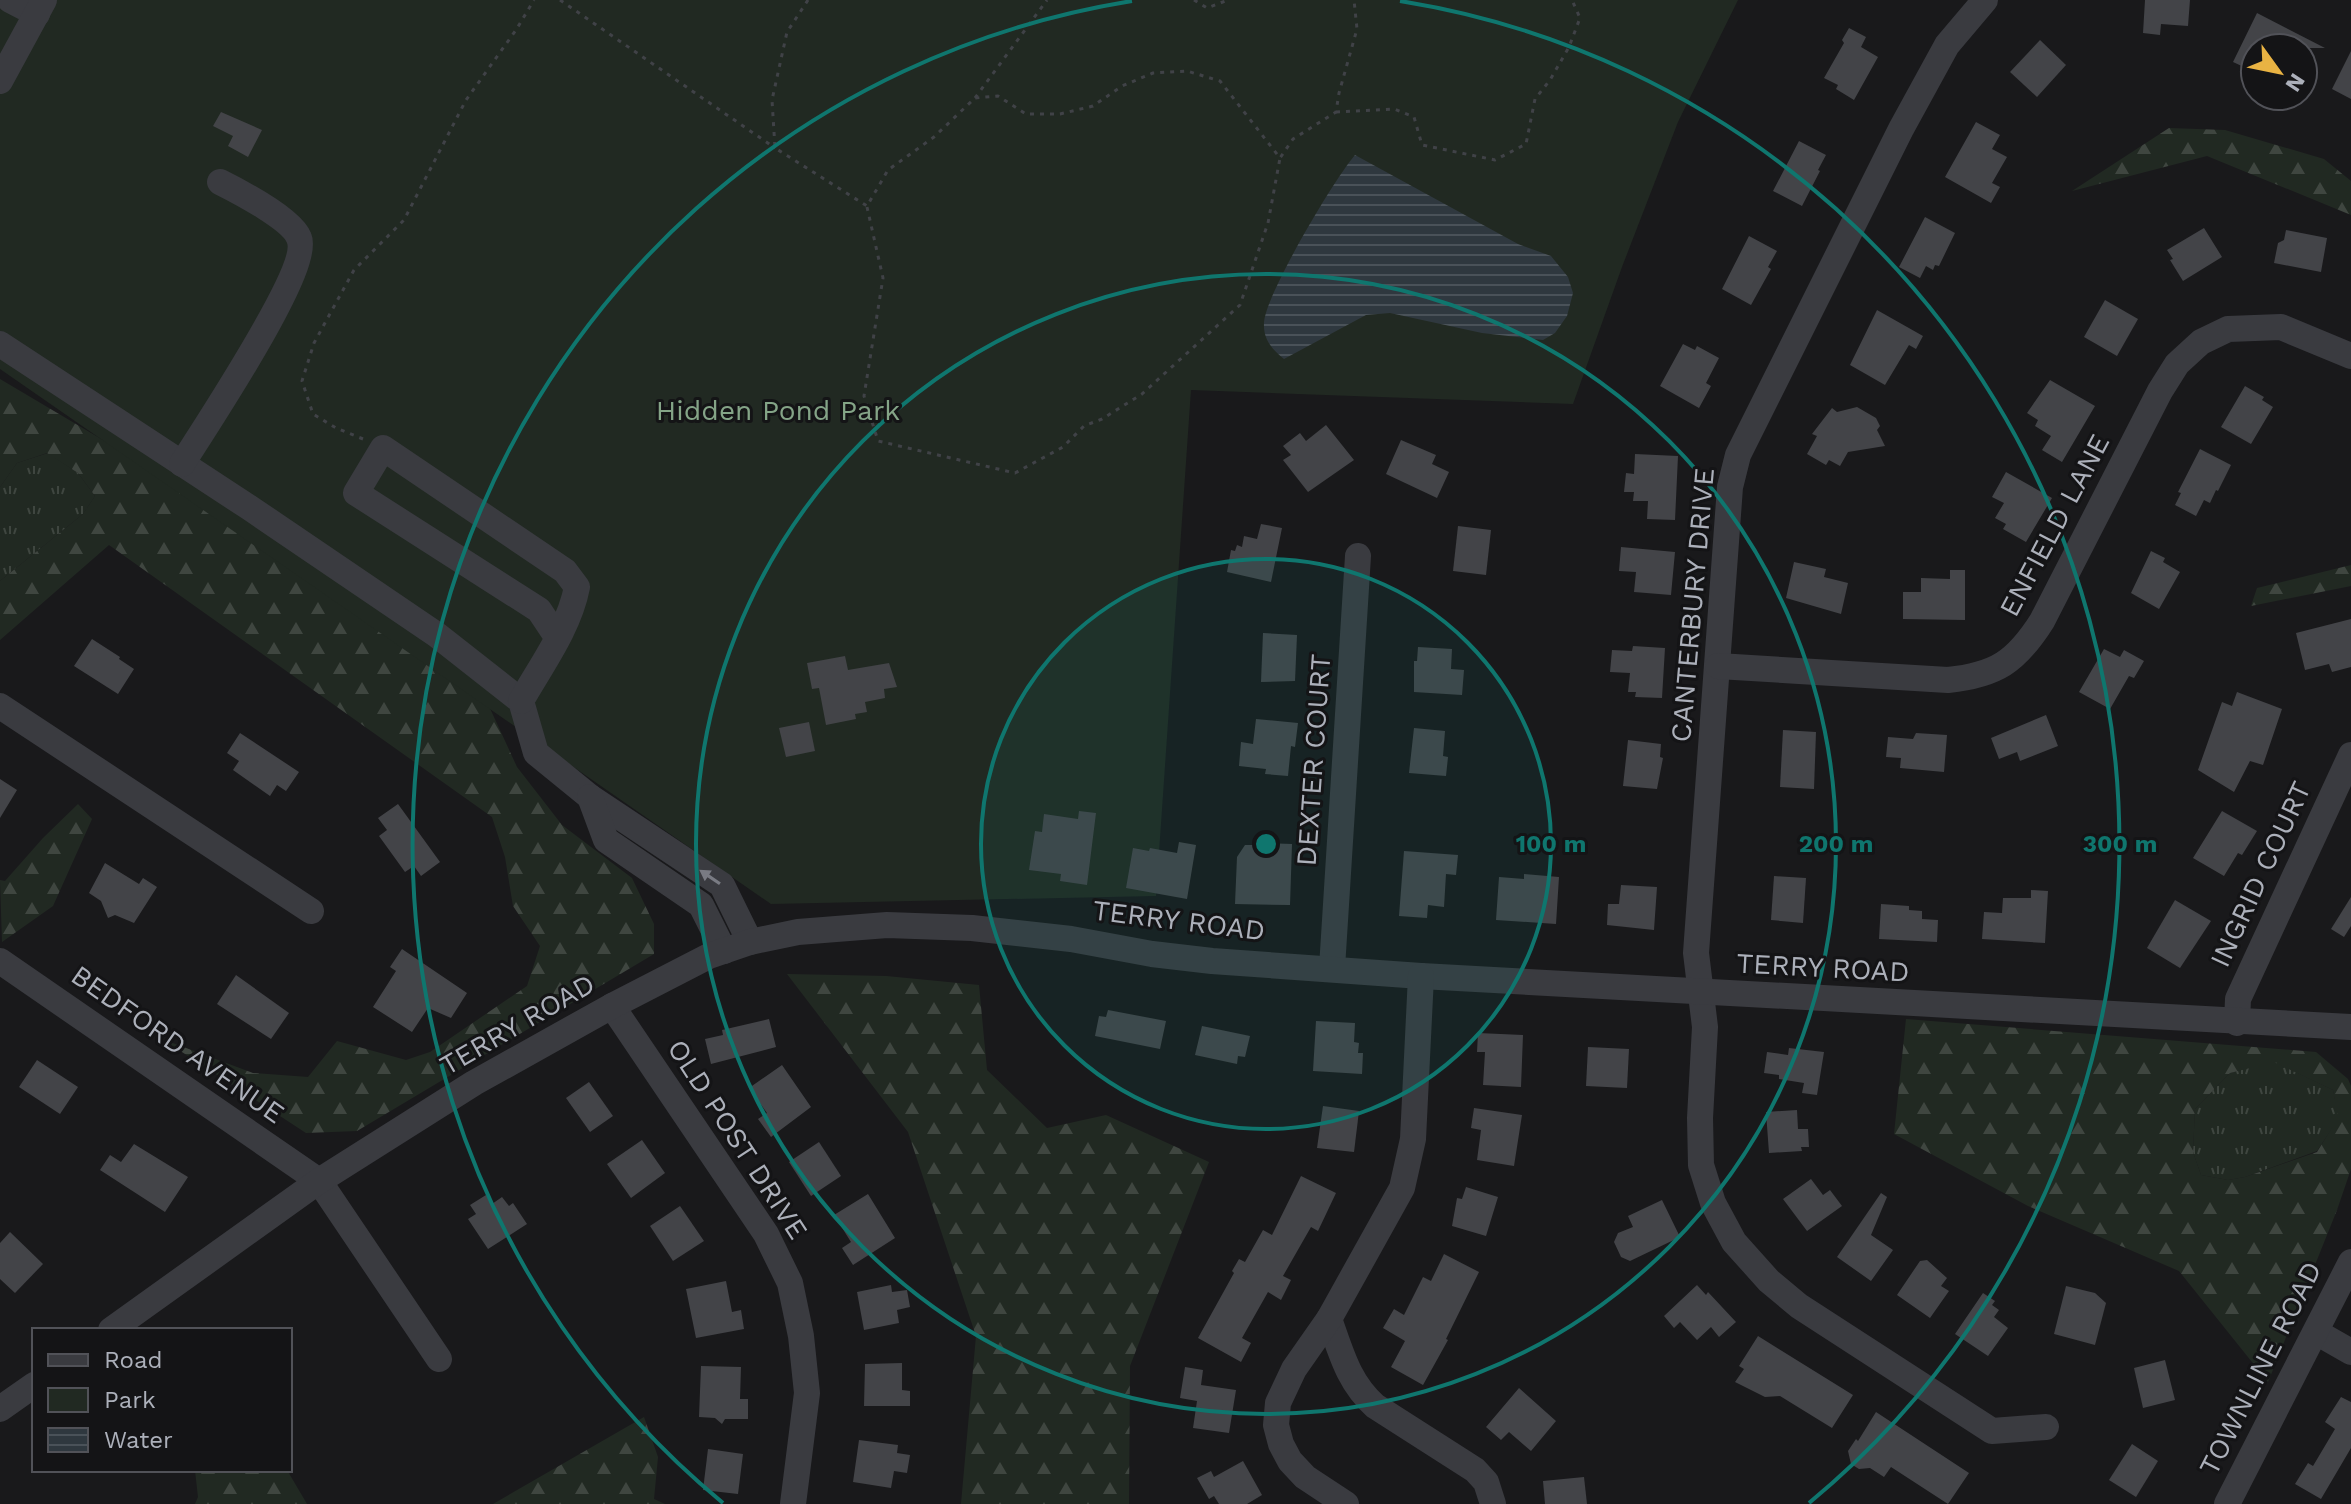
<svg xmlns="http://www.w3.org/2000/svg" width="2351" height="1504" font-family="'Work Sans',sans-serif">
<defs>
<pattern id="grass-tufts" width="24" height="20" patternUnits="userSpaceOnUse" patternTransform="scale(2)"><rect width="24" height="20" fill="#212922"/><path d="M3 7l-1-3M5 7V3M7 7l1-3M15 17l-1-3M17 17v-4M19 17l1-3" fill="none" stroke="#3f4640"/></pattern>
<pattern id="forest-firs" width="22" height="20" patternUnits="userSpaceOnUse" patternTransform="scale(2)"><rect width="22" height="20" fill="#212922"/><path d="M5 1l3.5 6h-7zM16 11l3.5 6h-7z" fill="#3f4640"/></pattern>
<pattern id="water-rules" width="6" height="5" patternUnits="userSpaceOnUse" patternTransform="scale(2)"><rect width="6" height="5" fill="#2f383f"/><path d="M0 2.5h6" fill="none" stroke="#4a5259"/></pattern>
</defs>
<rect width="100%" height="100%" fill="#19191b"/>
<g fill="url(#grass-tufts)">
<polygon points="48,453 78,473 95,496 83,514 0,581 0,487 17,463"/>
<polygon points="2273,1061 2333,1090 2339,1118 2317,1151 2245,1177 2228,1180 2201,1175 2193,1152 2195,1109 2230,1073"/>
</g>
<g fill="url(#forest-firs)" fill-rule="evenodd">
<polygon points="2169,128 2225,130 2324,159 2351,181 2351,215 2207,156 2072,191"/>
<polygon points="0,379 199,497 481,689 517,767 562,825 632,878 654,924 654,954 357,1131 306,1133 162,1039 253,1073 308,1077 337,1041 406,1060 430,1052 527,986 540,946 513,906 505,857 492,817 109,545 0,640 0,581 83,514 95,496 78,473 47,453 17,463 0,487"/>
<polygon points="2351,565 2351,586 2251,606 2257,588"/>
<polygon points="78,804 92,819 53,906 2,942 0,880 5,881 43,838"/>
<polygon points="787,974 886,976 979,985 987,1070 1047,1128 1106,1115 1209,1162 1130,1366 1129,1504 961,1504 976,1336 908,1132"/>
<path d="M1906 1019 2316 1052 2348 1079 2351 1086V1169L2337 1210 2268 1382 2179 1271 2028 1206 1894 1134ZM2274 1062 2333 1090 2338 1118 2317 1152 2245 1177 2228 1180 2201 1175 2193 1152 2195 1109 2230 1073Z"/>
<polygon points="644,1417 658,1457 654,1499 665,1504 493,1504"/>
<polygon points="195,1470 287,1470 307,1504 195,1504 198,1497"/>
</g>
<polygon fill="#212922" points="0,0 1738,0 1678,122 1622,267 1573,404 1191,390 1156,896 771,904 0,369"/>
<path fill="url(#water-rules)" d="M1355 155 1518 244 1551 256 1568 277 1573 293 1567 316 1555 333 1543 340 1482 333 1390 313 1366 315 1284 359C1273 350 1263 340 1264 323 1265 295 1335 178 1355 155Z"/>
<g fill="#434448">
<polygon points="2145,0 2190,0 2188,26 2161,24 2160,35 2143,33"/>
<polygon points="2257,13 2325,48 2255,48 2255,62 2250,60 2246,68 2233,62"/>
<polygon points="1849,28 1866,37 1861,47 1878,57 1854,100 1836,89 1838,85 1824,78 1844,43 1842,40"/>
<polygon points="2040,40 2066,65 2037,97 2010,72"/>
<polygon points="2351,51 2351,99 2332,89"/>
<polygon points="221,112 262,130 248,157 228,146 233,136 213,126"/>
<polygon points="1976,122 2000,135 1992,149 2007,157 1992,183 2000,187 1991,203 1945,177"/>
<polygon points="1799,141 1826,155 1818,170 1820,171 1802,206 1773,191"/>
<polygon points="1925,217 1955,233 1939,266 1935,265 1933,270 1926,266 1920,278 1899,267"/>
<polygon points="2204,228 2222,257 2183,281 2170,260 2173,259 2167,250"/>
<polygon points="2286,230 2327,238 2321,272 2274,263 2278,243 2284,240"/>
<polygon points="1749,236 1777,251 1768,267 1771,269 1751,305 1722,289"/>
<polygon points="2105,300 2138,319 2117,356 2084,337"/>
<polygon points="1877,310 1923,336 1916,349 1909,345 1885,385 1850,365"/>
<polygon points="1683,344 1695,350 1697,346 1719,358 1706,383 1711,386 1699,408 1660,386"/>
<polygon points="2050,380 2095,406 2062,462 2042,450 2051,436 2035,426 2038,420 2027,413"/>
<polygon points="2245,386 2264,397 2262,400 2273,407 2251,444 2221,427"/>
<polygon points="1857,407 1876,418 1880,426 1877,430 1885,446 1848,452 1840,466 1829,460 1826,465 1807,454 1817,436 1812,434 1832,408 1837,412"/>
<polygon points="1326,425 1354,460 1308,492 1283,460 1291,455 1283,446 1300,433 1306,441"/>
<polygon points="1401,440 1436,455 1432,464 1449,472 1437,498 1386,474"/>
<polygon points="2200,449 2231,465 2218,491 2216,490 2210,503 2204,500 2196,516 2175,505 2181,493 2178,492"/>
<polygon points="1635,454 1678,456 1675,520 1647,519 1648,501 1633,501 1634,492 1624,492 1626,473 1634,474"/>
<polygon points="2006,472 2052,498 2026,542 2003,529 2006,524 1995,518 2004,503 1992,497"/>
<polygon points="1261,524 1282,528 1271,582 1227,572 1231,550 1235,551 1237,545 1242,547 1244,536 1257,539"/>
<polygon points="1458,526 1491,530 1486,575 1453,571"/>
<polygon points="1621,547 1675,552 1671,595 1634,592 1636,572 1619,571"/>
<polygon points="2151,551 2165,558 2163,562 2180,572 2159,609 2131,593"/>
<polygon points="1794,562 1826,569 1824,577 1848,583 1841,614 1786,598"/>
<polygon points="1950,570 1965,570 1965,620 1903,619 1903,592 1921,592 1921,578 1950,579"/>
<polygon points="2351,619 2351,667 2332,672 2329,664 2305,670 2296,633"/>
<polygon points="1263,633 1297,635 1295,681 1261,682"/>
<polygon points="92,639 120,657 119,659 134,669 118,694 74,666"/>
<polygon points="1633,646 1665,648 1662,698 1635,697 1636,692 1628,692 1630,673 1610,672 1612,650 1632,651"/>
<polygon points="1418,647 1452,649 1451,669 1464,670 1462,695 1414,692 1414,661 1417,661"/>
<polygon points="2104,649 2120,657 2124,650 2144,661 2134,678 2129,676 2110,709 2079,692"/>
<polygon points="845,656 848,670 889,663 897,687 884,689 885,698 865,702 867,712 855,714 856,719 826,725 819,688 812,689 807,663"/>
<polygon points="2237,692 2282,709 2263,765 2250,761 2234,792 2198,770 2222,702 2232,706"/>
<polygon points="2046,715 2058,746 2020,761 2017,752 1999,759 1991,738"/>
<polygon points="1256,719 1298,723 1295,747 1291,746 1288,776 1265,774 1266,769 1239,766 1241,742 1253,744"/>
<polygon points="809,722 815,751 786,757 779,728"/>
<polygon points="1414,728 1445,731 1443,756 1448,757 1446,776 1409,773"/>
<polygon points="1783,730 1816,732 1814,789 1780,787"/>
<polygon points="240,733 299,772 286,791 277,785 270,796 233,770 239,761 227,753"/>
<polygon points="1916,733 1947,735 1944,772 1900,768 1901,758 1886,757 1888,737 1913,739"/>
<polygon points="1628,740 1661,744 1660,757 1663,758 1657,789 1623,786"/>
<polygon points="0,779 17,790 0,818"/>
<polygon points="398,804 440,862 421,876 414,866 405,872 379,836 387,830 378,818"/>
<polygon points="1079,811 1096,813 1087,885 1060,881 1061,874 1029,870 1035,831 1042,832 1044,814 1078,819"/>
<polygon points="2222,811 2257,831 2242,855 2238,853 2224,876 2193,858"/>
<polygon points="1179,842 1196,845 1187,899 1126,888 1133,848 1149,851 1150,848 1177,853"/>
<polygon points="1265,843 1292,844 1290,905 1235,904 1237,857 1245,845 1264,845"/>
<polygon points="1404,851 1458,855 1456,875 1446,874 1444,907 1428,905 1427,918 1399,916"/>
<polygon points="105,863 139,884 143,878 157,887 134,923 115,915 108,918 101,901 89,893"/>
<polygon points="1524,874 1559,877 1556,924 1496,920 1499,877 1524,879"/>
<polygon points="1774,876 1806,878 1803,923 1771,920"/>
<polygon points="1621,885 1657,887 1654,930 1607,925 1608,904 1619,904"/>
<polygon points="2031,890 2048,891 2045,943 1982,939 1984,912 2002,913 2003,898 2031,898"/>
<polygon points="2351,897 2351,926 2344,937 2331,929"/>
<polygon points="2175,900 2211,921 2180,968 2147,948"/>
<polygon points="1881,904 1909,906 1909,910 1922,911 1922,919 1938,920 1937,942 1879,939"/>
<polygon points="402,949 467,993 451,1018 428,1008 412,1032 373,1007 396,971 390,967"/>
<polygon points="236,975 289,1013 271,1039 217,1004"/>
<polygon points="1108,1010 1166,1021 1160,1049 1095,1036 1099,1016 1106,1017"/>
<polygon points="769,1019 776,1047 711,1064 705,1039 723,1035 722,1030"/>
<polygon points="1316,1021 1355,1023 1354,1042 1359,1043 1358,1053 1363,1053 1362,1074 1313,1071"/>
<polygon points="1202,1026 1250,1036 1245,1057 1238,1056 1237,1064 1195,1055"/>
<polygon points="1478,1033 1523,1035 1521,1087 1483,1085 1485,1052 1477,1052"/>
<polygon points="1588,1047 1629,1049 1627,1088 1586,1086"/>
<polygon points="1789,1048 1824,1052 1817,1095 1802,1093 1804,1083 1779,1079 1779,1075 1764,1073 1767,1052 1788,1055"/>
<polygon points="37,1060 78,1087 60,1114 19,1087"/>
<polygon points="782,1065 811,1107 771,1137 758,1119 767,1113 749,1088"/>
<polygon points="589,1082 613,1116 590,1132 566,1098"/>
<polygon points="1323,1106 1359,1111 1354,1152 1317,1148"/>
<polygon points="1474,1108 1522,1115 1514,1166 1477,1160 1481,1130 1471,1128"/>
<polygon points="1797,1110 1798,1129 1808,1129 1809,1147 1801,1147 1802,1151 1769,1153 1766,1112"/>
<polygon points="642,1140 665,1173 631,1198 607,1164"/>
<polygon points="819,1142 841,1176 811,1196 789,1162"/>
<polygon points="134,1144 188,1177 165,1212 100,1170 110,1155 121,1162"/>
<polygon points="1301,1176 1336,1193 1318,1231 1311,1227 1283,1276 1291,1280 1281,1300 1268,1292 1242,1338 1251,1343 1241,1362 1198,1338 1234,1273 1232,1271 1239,1259 1245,1262 1263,1230 1272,1235"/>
<polygon points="1811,1179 1823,1195 1830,1190 1842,1206 1807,1231 1783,1199"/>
<polygon points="1466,1187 1498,1197 1486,1236 1452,1226 1457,1198 1462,1199"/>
<polygon points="1881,1193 1887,1197 1871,1235 1893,1250 1871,1281 1837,1257"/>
<polygon points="868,1194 895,1238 853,1265 842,1248 851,1242 834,1215"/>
<polygon points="486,1195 492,1204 502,1197 509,1206 513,1203 527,1224 488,1249 468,1219 476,1214 470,1205"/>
<polygon points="1662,1200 1680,1237 1630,1261 1621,1257 1614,1242 1618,1233 1633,1227 1628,1216"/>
<polygon points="680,1206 704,1241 673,1261 650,1226"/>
<polygon points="10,1232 43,1264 15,1293 0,1279 0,1243"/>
<polygon points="1444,1254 1479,1272 1446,1339 1448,1340 1423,1385 1391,1367 1405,1341 1383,1328 1394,1309 1404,1315 1423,1277 1431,1281"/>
<polygon points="1927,1260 1947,1278 1941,1286 1949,1291 1930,1318 1897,1295 1920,1261"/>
<polygon points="726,1281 732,1312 741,1310 744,1329 696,1338 686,1289"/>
<polygon points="891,1285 892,1292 907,1290 910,1307 897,1310 899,1323 864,1330 857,1292"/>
<polygon points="1697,1285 1706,1295 1708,1292 1736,1322 1719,1337 1711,1327 1697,1340 1680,1322 1674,1328 1664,1316"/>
<polygon points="2066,1286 2095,1293 2106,1303 2095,1345 2054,1334"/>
<polygon points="1983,1293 1995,1301 1992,1305 1999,1310 1994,1317 2008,1328 1988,1356 1955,1334"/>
<polygon points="1758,1336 1853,1395 1832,1428 1780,1396 1765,1397 1735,1382 1744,1369 1739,1366"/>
<polygon points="2165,1360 2175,1400 2143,1408 2134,1368"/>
<polygon points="902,1363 902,1390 910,1391 910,1406 864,1406 865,1364"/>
<polygon points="701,1366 741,1367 740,1399 748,1399 748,1419 725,1419 722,1424 715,1418 699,1417"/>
<polygon points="1185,1367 1203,1370 1201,1385 1236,1390 1229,1433 1193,1428 1197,1401 1180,1398"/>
<polygon points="1519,1388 1556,1421 1531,1451 1509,1432 1501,1440 1486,1427"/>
<polygon points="2341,1397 2351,1402 2351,1448 2321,1499 2295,1484 2308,1463 2313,1466 2335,1429 2325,1422"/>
<polygon points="1876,1412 1969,1473 1948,1504 1891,1467 1884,1477 1870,1468 1859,1469 1851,1464 1848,1451 1856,1439 1858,1441"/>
<polygon points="859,1440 898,1445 897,1453 910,1455 907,1473 894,1471 891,1488 853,1482"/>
<polygon points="2132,1444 2158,1461 2136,1497 2109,1480"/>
<polygon points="708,1449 743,1454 738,1494 703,1490"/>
<polygon points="1243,1461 1262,1495 1247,1504 1219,1504 1214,1496 1209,1499 1197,1478 1211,1471 1214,1477"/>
<polygon points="1584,1477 1587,1504 1545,1504 1543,1481"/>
</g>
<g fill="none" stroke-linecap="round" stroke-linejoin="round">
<g stroke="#404247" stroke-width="3" stroke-dasharray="4 6" stroke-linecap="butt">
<polyline points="560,0 775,148"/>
<polyline points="808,0 787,32 772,100 775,148 867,206 888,170 934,137 975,98 998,96 1026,114 1060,114 1093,106 1122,86 1153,73 1187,71 1220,81 1280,158 1293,139 1336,112 1339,93 1357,29 1354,0"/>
<polyline points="1194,0 1207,8 1228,0"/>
<polyline points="975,98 1047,0"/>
<polyline points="1336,112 1394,109 1414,117 1422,145 1495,160 1526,144 1535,99 1550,80 1569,47 1580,18 1572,0"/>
<polyline points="867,207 883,278 864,396 878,441 1015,473 1063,447 1084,426 1102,419 1142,394 1240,305 1268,223 1280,158"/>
<polyline points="363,439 336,428 313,414 302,381 314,343 354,270 404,220 466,100 516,30 534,0"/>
</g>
<g stroke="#3a3b40" stroke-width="26">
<polyline points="10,0 37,14"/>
<polyline points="1985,0 1947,45 1901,129 1738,455 1730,487 1696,953 1705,1027 1700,1118 1701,1165 1713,1203 1734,1242 1769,1281 1799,1306 1992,1431 2046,1427"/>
<polyline points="0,81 44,0"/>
<polyline points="0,344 250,508 437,635 521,701 536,753 590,797 722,885 750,942"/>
<path d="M182 464C203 430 312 268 299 238 292 219 238 191 220 182"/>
<path d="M1718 666 1948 680C1996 675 2016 662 2042 621L2160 391 2177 364 2201 342 2228 329 2281 327 2351 356"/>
<path d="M521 701C542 664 569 628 577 587L565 571 383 448 356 493 539 610 557 637"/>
<polyline points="0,706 311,911"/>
<polyline points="590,797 606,840 701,905 724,951"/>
<polyline points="0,961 319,1181 439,1359"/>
<polyline points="1332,968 1358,556"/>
<polyline points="612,1006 766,1234 790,1283 801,1336 807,1393 793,1504"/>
<polyline points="2237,1023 2238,999 2351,755"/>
<path d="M1329 1319C1341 1352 1348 1382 1375 1406L1475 1470 1486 1482 1493 1504"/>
<polyline points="111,1330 319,1181 474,1083 612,1006 709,956 750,942 798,932 887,925 972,928 1071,939 1152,954 1212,961 1421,976 2351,1027"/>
<polyline points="2316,1332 2351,1352"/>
<polyline points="0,1409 34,1385"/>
<polyline points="1346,1504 1305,1477 1290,1461 1281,1444 1276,1425 1278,1403 1294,1369 1329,1319 1402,1188 1413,1139 1421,976"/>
<polyline points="2227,1504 2351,1262"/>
</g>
</g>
<defs><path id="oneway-solid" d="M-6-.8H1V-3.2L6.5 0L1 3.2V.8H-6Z" transform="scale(2)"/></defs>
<use fill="#797b83" href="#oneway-solid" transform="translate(710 877) rotate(-146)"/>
<circle cx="1266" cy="844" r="285" fill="#0f766e" fill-opacity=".12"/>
<g fill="none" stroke="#0f766e" stroke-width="4">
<circle cx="1266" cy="844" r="285"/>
<circle cx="1266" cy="844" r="570"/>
<path d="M723 1503A854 854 0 0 1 1132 1M1400 1A854 854 0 0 1 1809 1503"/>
</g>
<g text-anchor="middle" stroke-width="6" stroke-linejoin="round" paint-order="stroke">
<g font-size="28" fill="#84a487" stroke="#141416">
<text x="778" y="420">Hidden Pond Park</text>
</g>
<g font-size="28" fill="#acb0ba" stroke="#141416">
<text transform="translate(2054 525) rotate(-62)" y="10">ENFIELD LANE</text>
<text transform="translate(1692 605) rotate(-85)" y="10">CANTERBURY DRIVE</text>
<text transform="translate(1313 760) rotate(-86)" y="10">DEXTER COURT</text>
<text transform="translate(2260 874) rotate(-65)" y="10">INGRID COURT</text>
<text transform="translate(1179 920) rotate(7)" y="10">TERRY ROAD</text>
<text transform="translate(1823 967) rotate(3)" y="10">TERRY ROAD</text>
<text transform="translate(517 1024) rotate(-30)" y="10">TERRY ROAD</text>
<text transform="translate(178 1044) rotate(35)" y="10">BEDFORD AVENUE</text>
<text transform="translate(738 1139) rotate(57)" y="10">OLD POST DRIVE</text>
<text transform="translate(2260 1368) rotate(-63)" y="10">TOWNLINE ROAD</text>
</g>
</g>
<circle cx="1266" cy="844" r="12" fill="#0f766e" stroke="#141416" stroke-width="4"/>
<g font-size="24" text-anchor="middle" font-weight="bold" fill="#0f766e" stroke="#141416" stroke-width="6" stroke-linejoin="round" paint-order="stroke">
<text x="1551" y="852">100 m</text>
<text x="1836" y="852">200 m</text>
<text x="2120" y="852">300 m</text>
</g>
<rect x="32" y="1328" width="260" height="144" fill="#141416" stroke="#515258" stroke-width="2"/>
<rect x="48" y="1354" width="40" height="12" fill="#3a3b40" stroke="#515258" stroke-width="2"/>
<text x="104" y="1368" font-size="24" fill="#acb0ba">Road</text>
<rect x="48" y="1388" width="40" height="24" fill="#212922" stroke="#515258" stroke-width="2"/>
<text x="104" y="1408" font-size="24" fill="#acb0ba">Park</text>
<rect x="48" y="1428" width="40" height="24" fill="url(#water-rules)" stroke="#515258" stroke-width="2"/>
<text x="104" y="1448" font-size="24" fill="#acb0ba">Water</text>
<g transform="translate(2279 72) rotate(123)"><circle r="38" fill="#141416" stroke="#515258" stroke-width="2"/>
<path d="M0-6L14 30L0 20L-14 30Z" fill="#e9b343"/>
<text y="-12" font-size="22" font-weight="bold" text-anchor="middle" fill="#acb0ba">N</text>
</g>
</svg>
